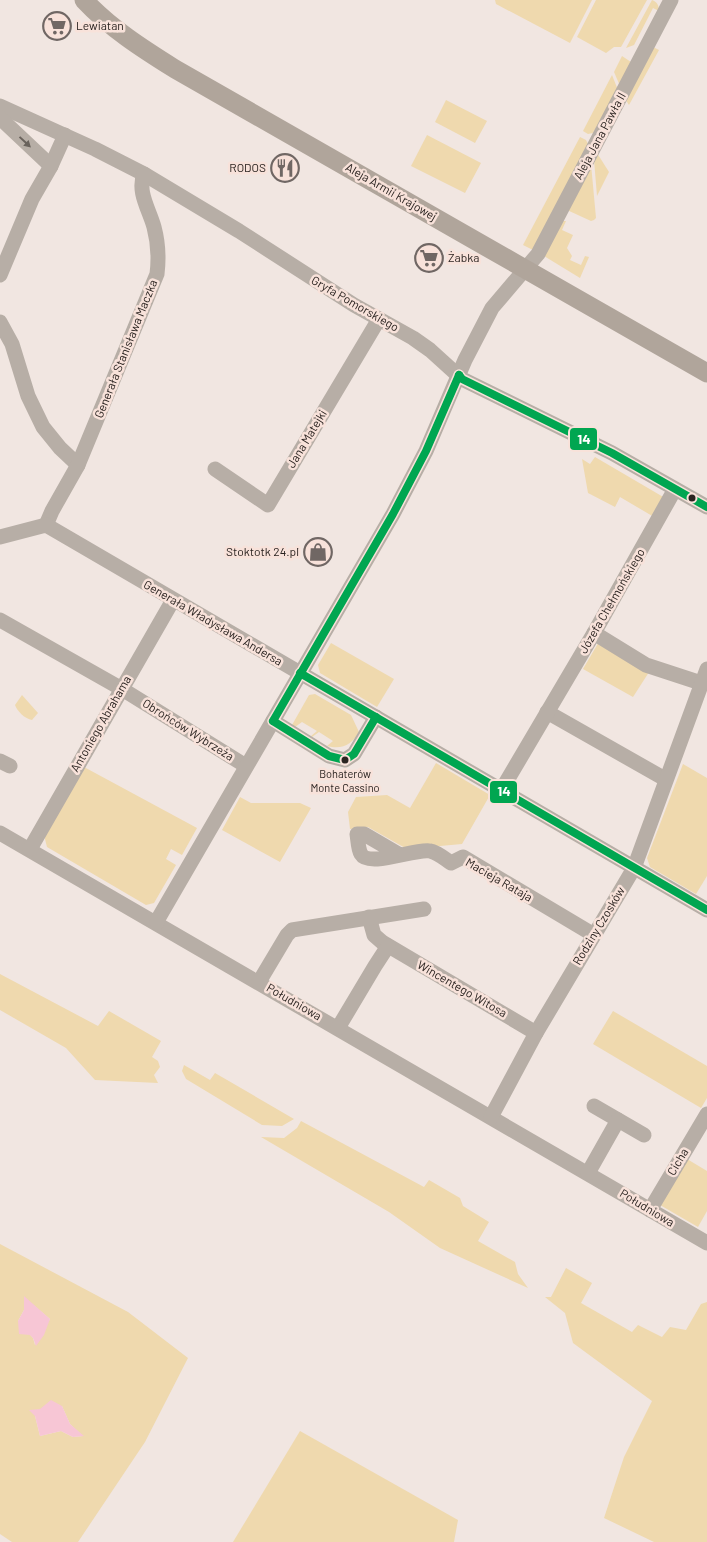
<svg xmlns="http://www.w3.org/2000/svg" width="707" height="1542" font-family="Barlow,sans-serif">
<rect width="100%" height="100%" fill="#f1e6e1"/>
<g fill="#efd9ae" fill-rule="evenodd">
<polygon points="495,0 592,0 570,43 496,4"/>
<polygon points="596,0 647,0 621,47 614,47 606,53 577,37"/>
<path d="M652 0C657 2 659 5 659 11L653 8 634 45 626 48Z"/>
<polygon points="653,47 659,50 629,105 625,99"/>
<polygon points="622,56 631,62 620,86 614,72"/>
<polygon points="612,75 618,90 593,133 588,134 583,131"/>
<polygon points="446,100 487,121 475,143 435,122"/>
<polygon points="427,135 481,163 465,193 411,166"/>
<polygon points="580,137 586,140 588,144 533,250 523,245"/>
<polygon points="597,153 609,172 597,196 594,160"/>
<polygon points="591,164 596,218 594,220 591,221 567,210"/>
<polygon points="563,221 566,221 562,230 573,235 567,248 572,256 570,260 581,265 585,256 589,257 580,278 544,256"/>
<polygon points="595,457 665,498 654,517 620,497 615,507 588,493 582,459 590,464"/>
<polygon points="600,640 651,669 633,697 583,669"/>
<polygon points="331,643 394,679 377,707 320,673 318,665"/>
<path d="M315 694 351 715 359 732C352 744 343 750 327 746L333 741 319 732 312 737 311 736 317 731 302 722 295 727 292 725 309 695Z"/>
<path d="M22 695 38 713 32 720C25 719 17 711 15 705Z"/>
<polygon points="436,763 490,795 462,844 407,849 368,827 350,829 348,812 356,797 387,795 410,808"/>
<polygon points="683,764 707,778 707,876 696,894 650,867 647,858"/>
<polygon points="84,767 197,828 182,855 171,849 166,859 176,865 154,903 146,905 47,847 44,835"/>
<polygon points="240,797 251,803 300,803 311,808 280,862 222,830"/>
<polygon points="0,974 98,1026 109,1011 161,1041 152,1057 158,1061 160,1067 154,1075 158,1083 95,1080 66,1048 0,1010"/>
<polygon points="613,1011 707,1066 707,1098 701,1108 593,1044"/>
<polygon points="184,1065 210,1080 215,1073 294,1119 282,1126 262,1125 186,1079 182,1071"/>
<polygon points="301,1121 424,1187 429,1180 460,1198 463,1206 489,1222 478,1241 515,1262 518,1274 528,1288 440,1248 389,1212 261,1137 284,1138 297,1128"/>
<polygon points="687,1159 707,1171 707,1211 698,1227 660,1205"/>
<path d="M0 1244 128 1312 188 1358 145 1442 78 1542H12L0 1534ZM24 1297 50 1319 35 1345 33 1338 18 1321 24 1310ZM62 1406 70 1424 83 1436 73 1437 61 1431 40 1436 35 1416Z"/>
<polygon points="566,1268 592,1283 581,1303 632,1332 638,1325 662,1337 670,1327 686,1330 701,1304 707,1302 707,1542 654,1542 604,1518 624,1457 652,1401 573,1343 565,1313 545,1297 551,1297"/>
<polygon points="300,1431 458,1520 454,1542 233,1542"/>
</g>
<g fill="#f7c6d5">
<polygon points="24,1296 50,1319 44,1335 36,1346 33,1338 30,1335 19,1334 18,1321 24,1310"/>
<polygon points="51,1400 62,1406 70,1424 84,1436 73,1437 61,1431 40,1436 35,1416 29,1410 40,1409"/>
</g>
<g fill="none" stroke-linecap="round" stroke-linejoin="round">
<g stroke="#b7aea6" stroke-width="15">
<polyline points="0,106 95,149 144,174 239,231 354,305 413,338 430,350 462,379 612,453 707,507"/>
<polyline points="0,118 51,166"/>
<polyline points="0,275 32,199 51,166 65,135"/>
<polyline points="0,322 12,344 28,396 43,427 60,448 78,465"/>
<polyline points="215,469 268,505 379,319"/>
<path d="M46 525 52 511 78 465 157 274C159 258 158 242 154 227 149 209 137 192 144 174"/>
<polyline points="0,537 46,525 707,910"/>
<polyline points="0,620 122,689 246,766"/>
<polyline points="594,633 646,665 701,683"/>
<polyline points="547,712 665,779"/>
<polyline points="273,721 329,756 345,760 354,754 376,717"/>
<polyline points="0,761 10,766"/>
<polyline points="502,789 594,633 675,489"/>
<polyline points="0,833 707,1243"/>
<polyline points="30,849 173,600"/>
<path d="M400 855 364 834H357C358 840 358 849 361 854 369 868 416 848 430 851 437 852 445 859 451 863L463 857 594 935"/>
<polyline points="369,917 374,935 382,942 536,1033"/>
<polyline points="157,923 158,919 393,514 426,451 465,360 492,308 538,254 671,0"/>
<polyline points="259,982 287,935 292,930 424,909"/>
<polyline points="338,1028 375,966 388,946"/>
<polyline points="594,1106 644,1135"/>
<polyline points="491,1117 536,1033 634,868 707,669"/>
<polyline points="588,1173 618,1120"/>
<polyline points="650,1210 707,1114"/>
</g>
<path stroke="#b0a59b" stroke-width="19" d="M84 0C110 28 143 49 175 69L707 373"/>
<defs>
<g id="bus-1">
<polyline points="459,375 462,379 612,453 707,507"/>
<polyline points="300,673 707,910"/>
<polyline points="273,721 393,514 426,451 459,375"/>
<polyline points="273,721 329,756 345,760 354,754 376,717"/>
</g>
</defs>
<use href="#bus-1" stroke="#f8e2da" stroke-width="11"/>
<use href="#bus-1" stroke="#00a651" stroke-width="8"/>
</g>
<defs><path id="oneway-solid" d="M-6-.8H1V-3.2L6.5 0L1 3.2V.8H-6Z" transform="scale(1.25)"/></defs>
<use fill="#69625c" href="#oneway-solid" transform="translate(25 142) rotate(43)"/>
<defs>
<symbol id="supermarket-ring" viewBox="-11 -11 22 22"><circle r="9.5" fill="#f8e2da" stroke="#706764" stroke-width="1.5"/><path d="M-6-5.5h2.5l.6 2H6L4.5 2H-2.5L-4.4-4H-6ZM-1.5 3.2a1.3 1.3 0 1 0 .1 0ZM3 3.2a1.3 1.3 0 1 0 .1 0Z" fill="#706764"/></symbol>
<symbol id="restaurant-ring" viewBox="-11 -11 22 22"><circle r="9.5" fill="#f8e2da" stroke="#706764" stroke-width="1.5"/><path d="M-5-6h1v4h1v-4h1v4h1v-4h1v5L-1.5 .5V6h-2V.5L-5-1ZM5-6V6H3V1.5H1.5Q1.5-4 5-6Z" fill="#706764"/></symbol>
<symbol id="shop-ring" viewBox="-11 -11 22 22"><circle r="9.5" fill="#f8e2da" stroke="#706764" stroke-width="1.5"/><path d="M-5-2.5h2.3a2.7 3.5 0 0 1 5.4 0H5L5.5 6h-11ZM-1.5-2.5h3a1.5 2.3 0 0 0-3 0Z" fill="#706764"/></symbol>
</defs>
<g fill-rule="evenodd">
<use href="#supermarket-ring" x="41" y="10" width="32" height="32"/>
<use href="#restaurant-ring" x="269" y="152" width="32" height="32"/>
<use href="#supermarket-ring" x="413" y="242" width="32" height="32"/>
<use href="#shop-ring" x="302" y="536" width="32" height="32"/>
</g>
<g fill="#2a2320" stroke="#f8e2da" stroke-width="2">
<circle cx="692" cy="498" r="4.5"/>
<circle cx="345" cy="760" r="4.5"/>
</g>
<g text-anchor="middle" stroke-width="5" stroke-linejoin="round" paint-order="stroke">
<g font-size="11" fill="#2a2320" stroke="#f8e2da">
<text x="345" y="778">Bohaterów<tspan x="345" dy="14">Monte Cassino</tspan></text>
</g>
<g font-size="12" fill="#2a2320" stroke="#f8e2da" text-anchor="start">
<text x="76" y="30">Lewiatan</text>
<text x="266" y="172" text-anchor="end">RODOS</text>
<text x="448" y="262">Żabka</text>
<text x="299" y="556" text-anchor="end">Stoktotk 24.pl</text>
</g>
<g font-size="12" fill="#2a2320" stroke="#f8e2da">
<text transform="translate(600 136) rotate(-62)" y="4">Aleja Jana Pawła II</text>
<text transform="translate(391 192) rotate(30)" y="4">Aleja Armii Krajowej</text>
<text transform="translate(355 304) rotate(30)" y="4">Gryfa Pomorskiego</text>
<text transform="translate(126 349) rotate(-68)" y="4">Generała Stanisława Maczka</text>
<text transform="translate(307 439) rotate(-59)" y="4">Jana Matejki</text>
<text transform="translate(612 601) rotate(-60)" y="4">Józefa Chełmońskiego</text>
<text transform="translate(213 623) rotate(30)" y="4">Generała Władysława Andersa</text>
<text transform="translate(101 724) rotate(-60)" y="4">Antoniego Abrahama</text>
<text transform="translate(188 730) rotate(32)" y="4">Obrońców Wybrzeża</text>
<text transform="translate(499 880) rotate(30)" y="4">Macieja Rataja</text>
<text transform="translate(599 926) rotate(-59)" y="4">Rodziny Czosków</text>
<text transform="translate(462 989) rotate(30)" y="4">Wincentego Witosa</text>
<text transform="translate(294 1002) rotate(30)" y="4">Południowa</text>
<text transform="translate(678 1162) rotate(-59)" y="4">Cicha</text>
<text transform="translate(647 1208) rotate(31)" y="4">Południowa</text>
</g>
</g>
<g stroke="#f8e2da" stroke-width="2">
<rect x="569" y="427" width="29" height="24" rx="5" fill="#00a651"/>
<rect x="489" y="780" width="29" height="24" rx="5" fill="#00a651"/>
</g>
<g font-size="14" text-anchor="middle" font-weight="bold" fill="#fff">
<text x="584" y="444">14</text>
<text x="504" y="796">14</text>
</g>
</svg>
